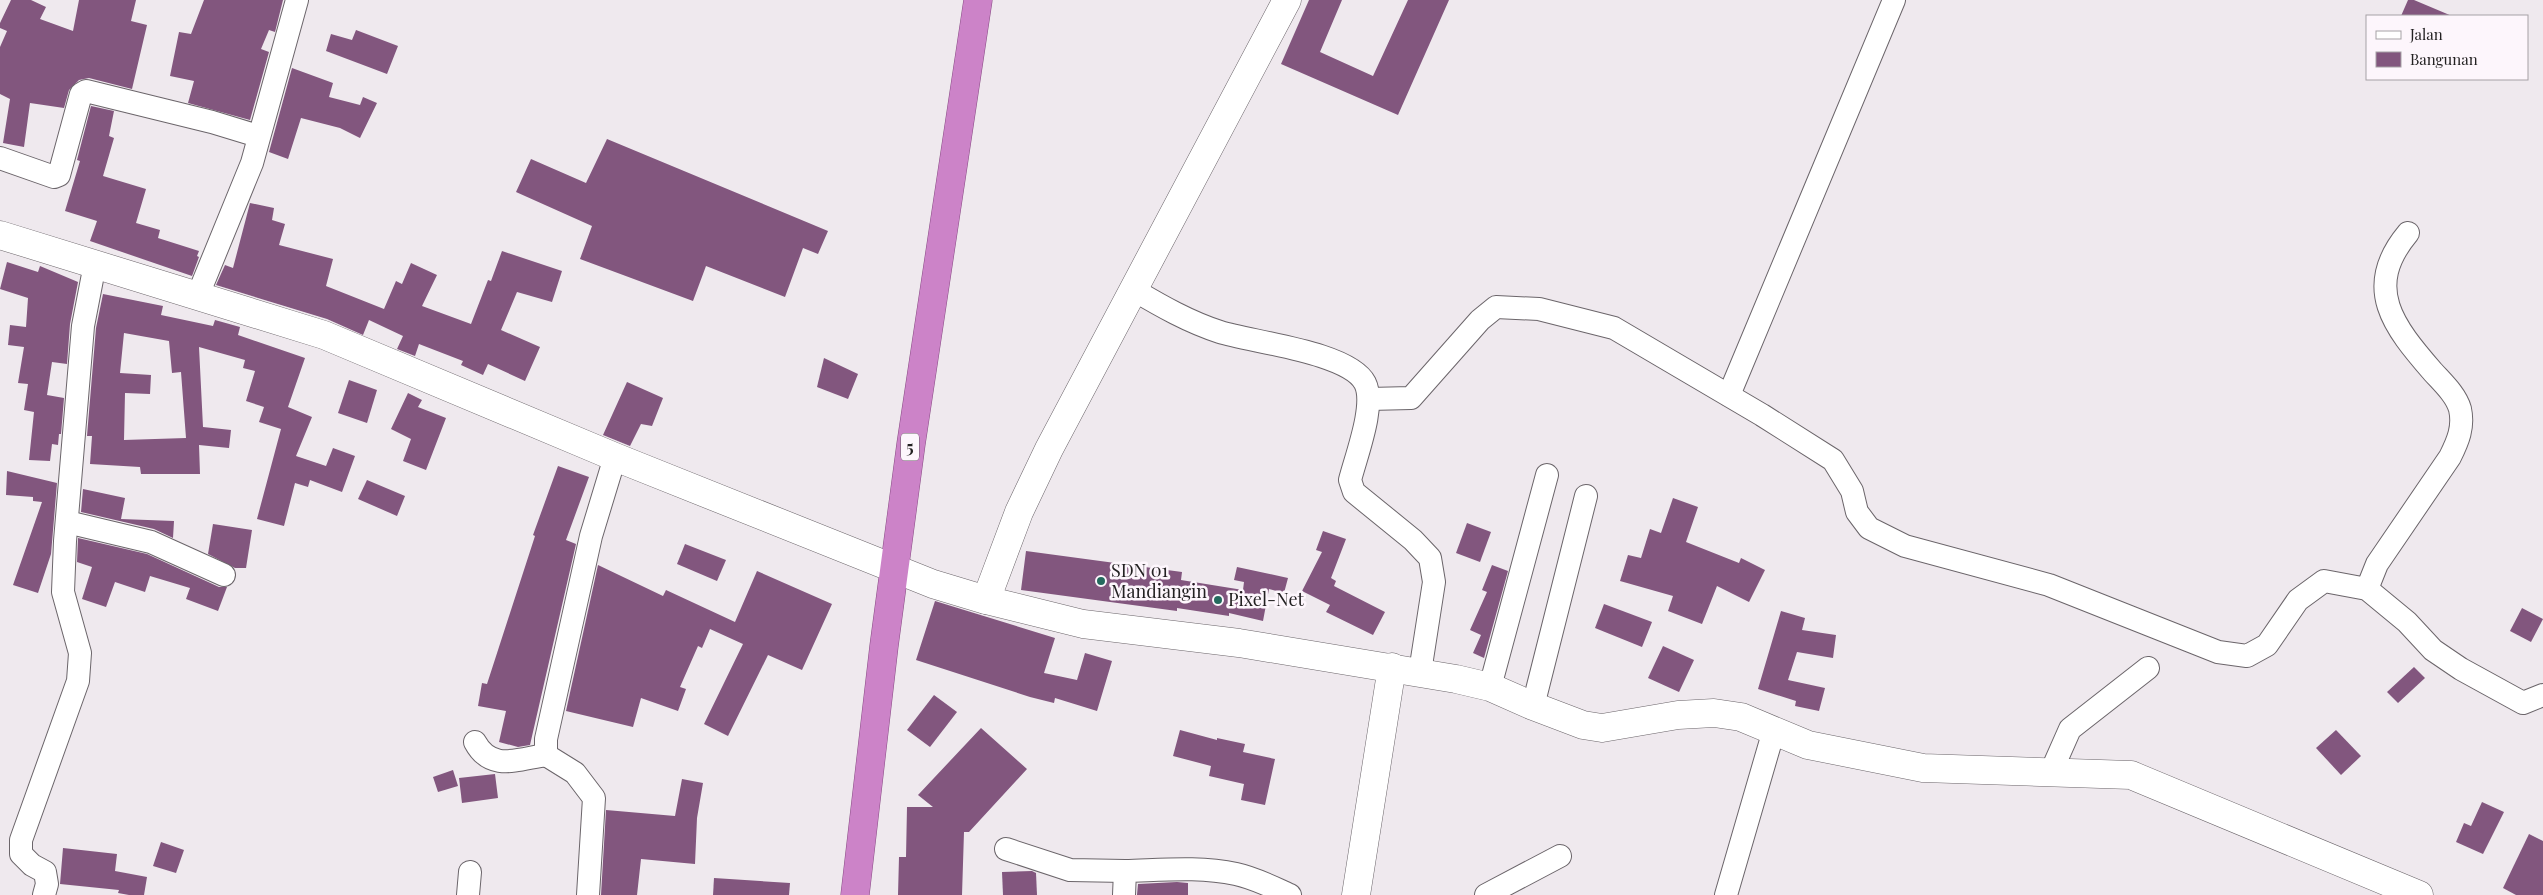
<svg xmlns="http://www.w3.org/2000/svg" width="2543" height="895" font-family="'Playfair Display',serif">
<rect width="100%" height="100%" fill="#efe9ee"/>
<g fill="#82567e" fill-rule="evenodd">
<polygon points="11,0 31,0 46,7 40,19 73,31 79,0 136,0 131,21 147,25 132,89 89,78 79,80 69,90 64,108 30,103 24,147 3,143 10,99 0,94 0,47 7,31 0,28 0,23"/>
<polygon points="204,0 283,0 275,32 269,30 261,49 269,52 250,120 188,103 194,81 170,76 179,32 191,34"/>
<polygon points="1309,0 1342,0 1320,52 1373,76 1408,0 1449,0 1398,115 1281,64"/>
<polygon points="2408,0 2414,0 2452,16 2401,16"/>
<polygon points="356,30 398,46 387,74 326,51 331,34 352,40"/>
<polygon points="292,68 333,83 329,97 360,105 363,97 377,103 360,138 340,128 301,118 288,159 269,152"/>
<polygon points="91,106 114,111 109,136 114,138 103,176 146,189 136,223 160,230 158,238 199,251 197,256 199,257 192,276 90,241 97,221 65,211 80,161 77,160"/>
<polygon points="607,139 828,231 818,254 803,248 785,297 706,266 693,301 580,259 592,226 516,192 531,159 586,183"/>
<polygon points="250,203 274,208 272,220 285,224 279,245 333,259 326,286 384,309 396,281 402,284 411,263 437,275 422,306 471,324 488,280 491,281 502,251 562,271 552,302 517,292 501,330 540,347 525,381 488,364 483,375 461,365 463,361 419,344 415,356 397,349 403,336 369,320 363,335 327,319 216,285 225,265 233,268"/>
<polygon points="7,262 38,272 40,266 78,282 70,324 67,364 52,362 47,395 64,398 61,434 59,434 58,445 52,444 50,461 29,460 34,412 24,410 28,384 18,383 24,347 8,345 10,325 26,327 28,298 0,289"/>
<path d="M103 294 163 306 161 315 213 326 215 320 240 327 238 335 305 358 288 407 312 417 296 456 326 466 333 448 355 456 342 492 310 480 308 487 295 483 284 526 257 519 281 429 259 422 264 407 246 401 255 371 243 368 245 360 199 347 203 427 231 430 229 448 199 445 200 474H141L140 467 90 464 92 436H87L96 328ZM124 333 169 341 172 373 181 372 186 438 124 440 125 393 150 394 151 375 120 373Z"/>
<polygon points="824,358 858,374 848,399 817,387"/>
<polygon points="349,380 377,390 367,423 338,413"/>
<polygon points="627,382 663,398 652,426 641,424 630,446 603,435"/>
<polygon points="408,393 422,400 418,407 446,418 426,470 403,461 411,439 391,429"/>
<polygon points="558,466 589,477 566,540 576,544 530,745 518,747 499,742 506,711 478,706 482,683 487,684 535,536 533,535"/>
<polygon points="7,471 57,483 51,554 38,593 13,585 42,502 33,501 33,497 6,495"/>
<polygon points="367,480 405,496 397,516 358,499"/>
<polygon points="83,489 125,498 121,519 174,521 173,538 154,529 81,512"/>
<polygon points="1673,498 1698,507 1686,542 1739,563 1741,558 1765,570 1749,602 1717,586 1702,624 1668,611 1673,596 1620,581 1628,555 1641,558 1650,529 1661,533"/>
<polygon points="1467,523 1491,532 1480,562 1456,553"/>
<polygon points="213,524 252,530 246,568 235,568 208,554"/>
<polygon points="1323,531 1346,539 1331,578 1336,581 1334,586 1385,612 1373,635 1326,612 1330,605 1302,591 1322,552 1316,550"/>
<polygon points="78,538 147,554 219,587 227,587 218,611 186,599 190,588 150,576 145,592 115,582 106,607 82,599 92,567 77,562"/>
<polygon points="685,544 726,560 717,581 677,564"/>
<polygon points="1026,551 1182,572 1181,580 1243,590 1244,582 1234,580 1237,567 1288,578 1284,593 1269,589 1263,621 1229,613 1229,616 1177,608 1177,611 1021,590"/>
<polygon points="598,565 663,596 666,590 735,622 757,571 832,604 802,670 768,655 728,736 704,724 743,644 710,629 702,648 698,646 680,687 686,689 678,711 641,698 633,727 566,711"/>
<polygon points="1492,565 1508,571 1484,658 1473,653 1481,635 1470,630 1487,592 1482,590"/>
<polygon points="935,601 1055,638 1044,673 1077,680 1085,653 1112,661 1097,711 1055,698 1054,703 1030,697 916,660"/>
<polygon points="1604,604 1652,622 1642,647 1595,628"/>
<polygon points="2522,608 2543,619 2531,642 2510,631"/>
<polygon points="1781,611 1805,618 1802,630 1836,635 1833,658 1797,652 1788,680 1825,688 1819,711 1795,706 1796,701 1758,689"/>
<polygon points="1663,646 1694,660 1679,692 1648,678"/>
<polygon points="2414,667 2425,678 2398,703 2387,692"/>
<polygon points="934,695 957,712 930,747 907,730"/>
<polygon points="981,728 1027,769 969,832 964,832 962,895 898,895 899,857 906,857 907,807 933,807 918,795"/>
<polygon points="1180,730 1217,740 1217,738 1245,744 1243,752 1275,759 1265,805 1241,800 1244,784 1209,776 1211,766 1173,756"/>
<polygon points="2336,730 2361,756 2341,775 2316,748"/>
<polygon points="453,770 458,786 438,792 433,777"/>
<polygon points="495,774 498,798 462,803 459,778"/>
<polygon points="682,779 703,783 697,818 695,864 641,859 637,895 601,895 606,810 675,816"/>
<polygon points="2482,802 2504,812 2483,854 2456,842 2464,823 2471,826"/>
<polygon points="2529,834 2543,841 2543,895 2516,895 2503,888"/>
<polygon points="161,842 184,850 176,873 153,866"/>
<polygon points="63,848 117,854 115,871 147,877 144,895 129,895 118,893 119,890 60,884"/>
<polygon points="1032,871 1036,873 1037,895 1003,895 1002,872"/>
<polygon points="714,878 790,883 789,895 713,895"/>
<polygon points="1177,882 1188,883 1188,895 1137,895 1138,884"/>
</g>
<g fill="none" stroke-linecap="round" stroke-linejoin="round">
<defs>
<g id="minor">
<polyline points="0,158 54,177 59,175 81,94 86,91 212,122 258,136"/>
<path d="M1134 290C1161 306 1189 322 1220 332 1251 342 1349 352 1365 383 1376 405 1356 456 1350 480L1354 492 1413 540 1430 558 1434 582 1420 672"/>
<polyline points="198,295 252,163 297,0"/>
<polyline points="1729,395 1894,0"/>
<polyline points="1369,399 1411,398 1480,320 1496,307 1539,309 1614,328 1762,415 1833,460 1852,491 1857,512 1869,528 1905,546 2049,585 2218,652 2247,656 2267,645 2298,600 2324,581 2367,589 2407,622 2433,650 2461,669 2523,703 2543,695"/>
<polyline points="67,522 151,542 224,575"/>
<path d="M2367 589 2377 564 2450 457C2458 441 2464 427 2460 409 2456 395 2443 383 2433 372 2394 327 2362 288 2408 233"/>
<polyline points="1490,687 1547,475"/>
<polyline points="1533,706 1586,496"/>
<path d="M475 742C491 772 518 759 546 755"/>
<polyline points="2051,772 2070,729 2148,668"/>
<polyline points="1006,849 1070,870 1125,871"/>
<polyline points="44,895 47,884 45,872 32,865 21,854 21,840 78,681 80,653 63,592 65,541 83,326 95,264"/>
<polyline points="468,895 470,872"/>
<polyline points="588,895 594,798 575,773 546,755 546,739 591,536 615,457"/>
<path d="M1124 895 1125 871C1162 870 1200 866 1236 874 1255 878 1272 887 1290 895"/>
<polyline points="1486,895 1560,856"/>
<polyline points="1726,895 1774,730"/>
</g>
<g id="tertiary">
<polyline points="0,235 324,335 615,457 933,584 986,600 1083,624 1239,643 1456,679 1490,687 1533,706 1583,725 1602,728 1678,715 1714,713 1741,717 1808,745 1923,768 2131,775 2419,895"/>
<polyline points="986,600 1019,512 1049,449 1287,0"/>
<polyline points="1356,895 1392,667"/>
</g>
<polyline id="trunk" points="855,895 884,646 911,444 978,0"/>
</defs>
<use href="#minor" stroke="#6b656a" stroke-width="24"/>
<use href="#tertiary" stroke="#6b656a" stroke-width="29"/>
<use href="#trunk" stroke="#894d85" stroke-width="29"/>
<use href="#minor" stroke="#fff" stroke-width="22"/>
<use href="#tertiary" stroke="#fff" stroke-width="28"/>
<use href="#trunk" stroke="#cc83c8" stroke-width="28"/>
</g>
<g fill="#246a5e" stroke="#fdf6fc" stroke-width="2">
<circle cx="1101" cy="581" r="5"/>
<circle cx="1218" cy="600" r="5"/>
</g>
<g text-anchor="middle" stroke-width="5" stroke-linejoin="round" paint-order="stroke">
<rect fill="#fdf6fc" stroke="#646163" stroke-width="1" x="901" y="433.5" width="18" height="27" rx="4"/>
<g font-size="16" font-weight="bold" fill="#232122">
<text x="910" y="453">5</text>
</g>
<g font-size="18" fill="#232122" stroke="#fdf6fc" text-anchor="start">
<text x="1111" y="577">SDN 01<tspan x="1111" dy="21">Mandiangin</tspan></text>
<text x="1228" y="606">Pixel-Net</text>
</g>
</g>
<rect x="2366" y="15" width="162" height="65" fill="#fdf6fc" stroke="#a6a1a5"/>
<rect x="2376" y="31" width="25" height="8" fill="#ffffff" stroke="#a6a1a5"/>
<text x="2410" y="40" font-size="15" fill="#232122">Jalan</text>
<rect x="2376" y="52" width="25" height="15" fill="#82567e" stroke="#a6a1a5"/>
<text x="2410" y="65" font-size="15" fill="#232122">Bangunan</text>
</svg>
